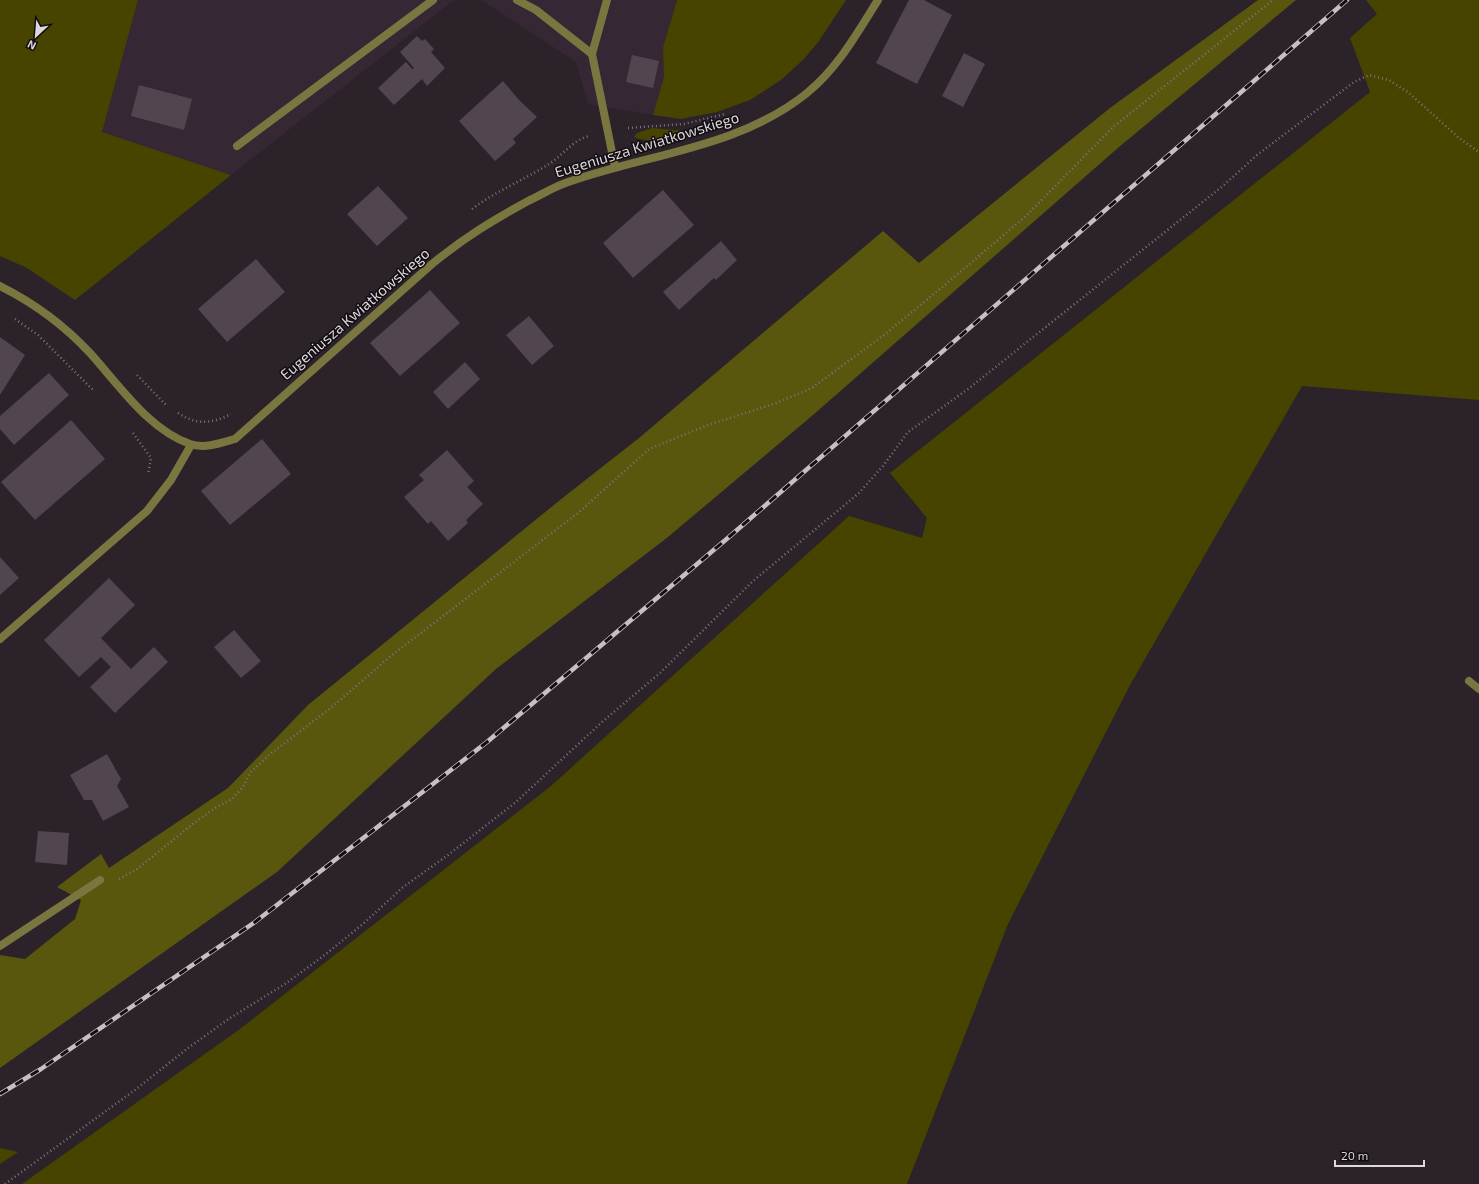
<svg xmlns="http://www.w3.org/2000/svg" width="1479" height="1184" font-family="'Exo 2',sans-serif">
<rect width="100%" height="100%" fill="#2c222a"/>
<g fill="#362734">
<polygon points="138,0 454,0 231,175 102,132"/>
<polygon points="481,0 677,0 663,47 664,77 653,115 588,104 576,62"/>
</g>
<g fill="#474400">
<polygon points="0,0 138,0 102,132 231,175 75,300 27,268 0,256"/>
<polygon points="677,0 846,0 819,41 804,59 781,80 750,100 717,112 681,119 653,115 664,77 663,47"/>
<polygon points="1366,0 1479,0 1479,400 1302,386 1130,685 1008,924 907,1184 22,1184 240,1029 551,786 849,516 922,538 927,518 890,473 1370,92 1350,38 1377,14"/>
<path d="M652 128 684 131C668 138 651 144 634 137L637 133Z"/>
<polygon points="0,1148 18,1152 0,1164"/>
</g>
<polygon fill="#59560e" points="1258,0 1296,0 1119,147 813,415 668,537 496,669 277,872 0,1068 0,955 25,959 75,919 81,900 57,887 101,854 109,868 228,788 308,705 560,500 639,438 883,231 919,263 1110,108"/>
<g fill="#514650">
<polygon points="909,0 924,0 952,15 917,84 876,63"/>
<polygon points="417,36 422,41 425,39 434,49 431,52 445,68 427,86 422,79 394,105 378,88 406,62 412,69 414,68 400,52"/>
<polygon points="964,53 985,64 963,107 942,96"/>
<polygon points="632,55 659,61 653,88 626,82"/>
<polygon points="503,81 519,100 537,117 513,139 516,143 495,161 459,121"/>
<polygon points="139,85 192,99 184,130 131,116"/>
<polygon points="378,186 408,218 377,246 347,214"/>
<polygon points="663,190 694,225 633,278 603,243"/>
<polygon points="721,241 737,260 716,280 714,278 679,310 663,292"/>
<polygon points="256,259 285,292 227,342 198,309"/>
<polygon points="430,290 460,323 400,376 370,343"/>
<polygon points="529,316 554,346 532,365 506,335"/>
<polygon points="0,337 25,355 0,395"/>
<polygon points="465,362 480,379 448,409 433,392"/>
<polygon points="49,373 69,395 14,445 0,429 0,416"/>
<polygon points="71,420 105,459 35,520 1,482"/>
<polygon points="262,439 291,474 230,525 201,491"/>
<polygon points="447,450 474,481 467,487 483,504 466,520 468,523 448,541 431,521 428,524 404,497 424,480 419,475"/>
<polygon points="0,557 19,578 0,595"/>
<polygon points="109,578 135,605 101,638 131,669 154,647 168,662 115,713 90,687 111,667 101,657 79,677 44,640"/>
<polygon points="234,630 261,661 241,678 214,647"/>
<polygon points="107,754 121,779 117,786 129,807 103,821 92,800 84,800 70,775"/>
<polygon points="38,831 69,833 67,865 35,862"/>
</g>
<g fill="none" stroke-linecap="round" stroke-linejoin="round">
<g stroke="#7d747b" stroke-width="2.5" stroke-dasharray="1 3" stroke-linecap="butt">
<polyline points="628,128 684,124 725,114"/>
<path d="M472 209C496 191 524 180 549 164 563 155 573 140 589 136"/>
<polyline points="15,319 38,335 94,391"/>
<polyline points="137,375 167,406"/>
<path d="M178 413C196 425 212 424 231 414"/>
<polyline points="133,433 151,458 148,475"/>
<polyline points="119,879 136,870 194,823 215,808 232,799 243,787 250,773 269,755 332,707 392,655 578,513 649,449 708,425 774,404 812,388 884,335 946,284 1026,216 1113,127 1273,0"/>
<polyline points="5,1184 135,1090 188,1048 230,1018 285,984 326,954 364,923 402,888 448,855 516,802 602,722 660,673 753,581 859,493 883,466 908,432 968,389 1224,185 1257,155 1354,82 1369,75 1389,80 1409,93 1459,138 1479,152"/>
</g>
<g stroke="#79773f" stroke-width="8">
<polyline points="517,0 536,10 592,54 615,167"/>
<polyline points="592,54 607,0"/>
<polyline points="237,146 433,0"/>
<polyline points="1469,681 1479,689"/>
<polyline points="0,946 100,880"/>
</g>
<g stroke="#79773f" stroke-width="8">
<path d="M0 286C34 303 64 325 90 353 119 385 149 430 190 444 205 449 221 443 235 439L432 264C465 237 493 220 530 200 541 195 552 188 563 184 644 154 738 149 807 93 838 68 857 33 878 0"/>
<polyline points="0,639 147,511 171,480 191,445"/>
</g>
<defs>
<polyline id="rail" points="0,1094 41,1069 255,922 487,742 729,537 1347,0"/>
</defs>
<use href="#rail" stroke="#c7bfc5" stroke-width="4.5"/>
<use href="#rail" stroke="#110d11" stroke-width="3" stroke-dasharray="9" stroke-linecap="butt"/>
</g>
<g text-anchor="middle" stroke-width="3" stroke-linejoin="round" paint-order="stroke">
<g font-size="15" fill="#ded7dd" stroke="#110d11">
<text transform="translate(647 145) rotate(-17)" y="5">Eugeniusza Kwiatkowskiego</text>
<text transform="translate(355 314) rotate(-41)" y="5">Eugeniusza Kwiatkowskiego</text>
</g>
</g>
<g transform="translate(36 36) rotate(206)" stroke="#110d11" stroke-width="3" paint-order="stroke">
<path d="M0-3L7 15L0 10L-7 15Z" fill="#ded7dd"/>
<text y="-6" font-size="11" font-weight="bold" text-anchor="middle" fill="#ded7dd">N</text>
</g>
<path d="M1335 1160v6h89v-6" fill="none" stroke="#ded7dd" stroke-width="2"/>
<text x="1341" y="1160" font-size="12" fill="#ded7dd" stroke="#110d11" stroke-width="3" paint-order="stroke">20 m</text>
</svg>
